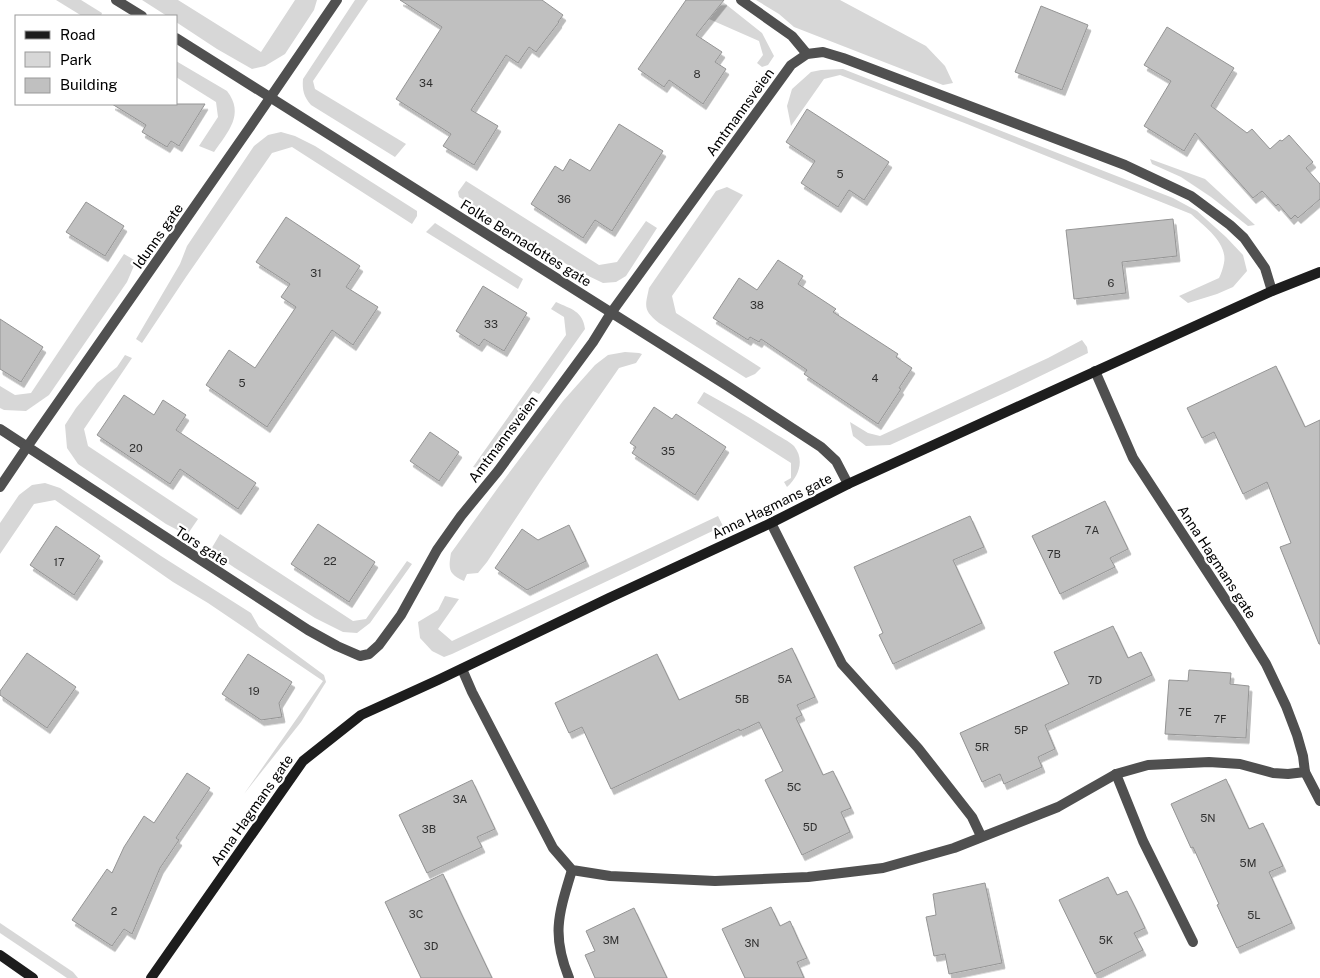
<svg xmlns="http://www.w3.org/2000/svg" width="1320" height="978" font-family="'Public Sans',sans-serif">
<defs>
<filter id="shadow"><feDropShadow dx="3" dy="5.5" stdDeviation="0" flood-color="#0004"/></filter>
</defs>
<rect width="100%" height="100%" fill="#fff"/>
<g fill="#d7d7d7">
<polygon points="56,0 81,0 102,13 101,16 82,16"/>
<polygon points="142,0 178,0 261,52 295,0 317,0 314,10 285,54 265,66 252,69 217,49 176,22 176,16 167,16"/>
<path d="M355 0H368L313 81 315 89 406 144 395 157 311 105C304 97 302 90 303 79Z"/>
<polygon points="756,0 840,0 926,46 945,66 953,83 943,85 794,27 779,14"/>
<polygon points="723,2 762,33 774,56 768,65 762,67 757,63 763,55 759,41 709,19"/>
<path d="M176 61 227 91C245 114 228 132 214 152L199 146 218 117 216 102 176 77Z"/>
<path d="M843 69 1173 198 1197 211 1226 237 1243 255 1247 271 1233 287 1217 294 1188 303 1179 296 1219 278C1221 274 1223 268 1224 263 1228 243 1204 226 1191 214L967 124 840 75 824 79 791 126 787 106 792 89 811 72 821 70Z"/>
<polygon points="281,132 295,136 315,146 417,211 417,216 412,224 292,147 272,153 186,277 142,343 136,339 180,264 187,246 254,146 268,135"/>
<polygon points="1150,159 1205,179 1255,225 1248,226 1211,197 1181,177 1152,164"/>
<polygon points="466,181 599,265 617,262 646,221 657,228 626,276 616,282 603,283 576,270 459,197 458,192"/>
<path d="M727 187 743 195 672 296 676 313 761 368 755 374 746 378 659 323C643 310 645 307 649 288L716 191Z"/>
<polygon points="435,223 523,279 518,289 426,232"/>
<polygon points="124,254 136,261 127,282 49,395 26,411 4,410 0,408 0,386 15,395 31,393"/>
<path d="M556 302C571 309 583 311 585 329L539 394 533 391 478 468 473 467 566 335 564 317 551 309Z"/>
<polygon points="1082,340 1087,347 1088,353 1009,391 890,445 866,446 853,436 850,422 868,433 880,436 1048,358"/>
<path d="M625 352 639 353 642 354 636 363 619 368 540 482 487 562 478 573 467 574 464 581C449 574 448 570 451 553L500 485 563 401 595 365 608 355Z"/>
<polygon points="125,355 132,358 84,429 88,446 198,519 187,535 166,524 78,464 67,448 65,425 76,408 97,383 117,367"/>
<path d="M704 392C728 405 752 419 774 433 780 437 789 441 794 446 805 460 799 476 787 487L784 482 791 478V463L697 403Z"/>
<polygon points="45,483 60,488 161,556 251,613 259,627 324,675 326,682 301,722 244,794 323,681 208,603 173,582 55,500 34,504 0,554 0,523 19,495 32,485"/>
<polygon points="718,516 723,526 635,568 452,654 444,657 432,651 420,638 418,622 438,610 445,596 459,599 438,629 452,641"/>
<polygon points="220,534 353,621 366,619 407,561 412,564 370,623 357,633 343,632 315,618 235,568 210,551"/>
<polygon points="0,923 73,972 78,978 67,978 0,933"/>
</g>
<g fill="#c0c0c0" stroke="#949494" filter="url(#shadow)">
<polygon points="400,0 542,0 563,15 558,22 559,22 536,52 529,47 518,63 506,55 471,110 498,126 474,165 443,146 451,134 396,99 442,27"/>
<polygon points="686,0 724,0 696,35 722,52 715,62 726,69 703,104 669,80 664,87 638,69"/>
<polygon points="1041,6 1088,25 1062,90 1015,72"/>
<polygon points="1167,27 1234,68 1211,106 1247,133 1252,129 1270,149 1280,140 1282,141 1289,135 1313,162 1306,168 1320,184 1320,199 1298,218 1295,215 1291,219 1278,204 1276,206 1262,191 1253,198 1195,133 1184,151 1144,126 1171,81 1144,65"/>
<polygon points="112,104 205,104 179,146 171,141 167,147 142,132 146,125"/>
<polygon points="807,109 889,162 864,200 849,190 838,207 801,183 815,161 786,142"/>
<polygon points="619,124 663,151 612,231 595,220 583,238 531,204 555,166 563,171 570,159 590,171"/>
<polygon points="86,202 124,226 105,256 66,232"/>
<polygon points="286,217 360,266 346,287 378,307 353,345 332,330 267,427 206,385 229,350 255,368 296,307 281,297 290,284 256,262"/>
<polygon points="1173,219 1177,256 1122,262 1126,293 1074,299 1066,230"/>
<polygon points="778,260 803,276 798,284 836,309 833,312 898,354 896,357 912,368 899,388 901,389 878,424 804,374 807,370 761,339 759,342 750,337 748,340 713,318 739,278 757,290"/>
<polygon points="483,286 527,313 504,351 484,339 479,346 456,331"/>
<polygon points="0,319 43,347 21,382 0,369"/>
<polygon points="1276,366 1305,427 1320,420 1320,644 1319,644 1280,547 1291,543 1267,482 1243,494 1214,432 1202,438 1187,408"/>
<polygon points="124,395 154,415 163,400 186,415 176,430 256,483 238,509 180,469 170,484 97,435"/>
<polygon points="654,407 672,419 676,414 726,447 695,495 632,453 636,447 630,443"/>
<polygon points="430,432 459,452 439,481 410,461"/>
<polygon points="1105,501 1128,549 1110,558 1115,567 1060,594 1032,536"/>
<polygon points="970,516 984,547 953,560 982,623 893,664 879,635 883,633 854,567"/>
<polygon points="318,524 375,562 349,602 291,564"/>
<polygon points="569,525 586,561 527,590 495,568 522,529 538,540"/>
<polygon points="56,526 100,556 74,595 30,565"/>
<polygon points="1113,626 1128,658 1141,652 1152,675 1045,725 1055,749 1038,757 1042,767 1004,784 1000,774 982,782 960,733 1069,684 1054,652"/>
<polygon points="792,648 815,697 797,705 802,715 796,718 823,775 833,771 851,808 841,812 850,832 802,855 765,780 783,771 759,722 740,731 739,729 611,789 582,727 569,733 555,703 657,654 679,700"/>
<polygon points="27,653 76,687 47,728 0,695 0,691"/>
<polygon points="248,654 292,682 279,703 282,717 261,720 222,694"/>
<polygon points="1189,670 1231,673 1230,684 1249,686 1246,738 1165,734 1169,680 1188,681"/>
<polygon points="187,773 210,788 176,838 179,840 160,868 132,934 124,929 112,946 72,920 107,869 112,873 124,847 144,816 154,823"/>
<polygon points="1226,779 1249,829 1263,823 1283,866 1269,872 1292,923 1237,948 1217,905 1219,904 1193,847 1191,848 1171,804"/>
<polygon points="472,780 495,829 477,837 482,847 427,873 399,815"/>
<polygon points="443,874 460,911 492,978 421,978 385,902"/>
<polygon points="1108,877 1117,895 1127,891 1136,909 1145,928 1134,933 1143,950 1095,974 1059,900"/>
<polygon points="985,883 1002,963 949,974 945,954 934,956 926,917 936,915 933,894"/>
<polygon points="771,907 780,926 790,921 798,939 807,958 797,962 804,978 745,978 722,929"/>
<polygon points="634,908 667,978 595,978 585,955 595,951 586,931"/>
</g>
<g fill="none" stroke-linecap="round" stroke-linejoin="round">
<g stroke="#505050" stroke-width="10">
<polyline points="741,0 792,36 807,54"/>
<polyline points="771,523 842,664 918,748 972,817 981,836"/>
</g>
<g stroke="#505050" stroke-width="10">
<polyline points="116,0 142,16"/>
<polyline points="176,38 726,385 821,447 836,461 848,484"/>
<polyline points="0,429 308,630 337,646 360,656 369,654 379,645 401,615 437,550 461,516 498,471 593,342 611,313 791,65 807,54 823,52 843,58 1125,165 1191,196 1230,225 1244,238 1265,268 1272,291"/>
<polyline points="0,487 27,447 248,130 337,0"/>
<polyline points="462,669 472,692 553,848 572,870 610,876 715,881 808,877 883,868 954,848 1058,807 1116,774 1148,765 1209,762 1240,764 1273,773 1288,774 1305,772 1303,756 1297,735 1286,706 1266,664 1240,622 1133,458 1095,371"/>
<polyline points="1305,772 1320,801"/>
<polyline points="1116,774 1143,841 1193,942"/>
<path d="M569 978C551 934 559 913 572 870"/>
</g>
<g stroke="#1d1d1d" stroke-width="10">
<polyline points="0,955 33,978"/>
<polyline points="151,978 303,761 361,715 438,680 609,598 771,523 848,484 1272,291 1320,272"/>
</g>
</g>
<g text-anchor="middle" stroke-width="4.5" stroke-linejoin="round" paint-order="stroke">
<g font-size="11" fill="#303030">
<text x="697" y="78">8</text>
<text x="426" y="87">34</text>
<text x="840" y="178">5</text>
<text x="564" y="203">36</text>
<text x="316" y="277">31</text>
<text x="1111" y="287">6</text>
<text x="757" y="309">38</text>
<text x="491" y="328">33</text>
<text x="875" y="382">4</text>
<text x="242" y="387">5</text>
<text x="136" y="452">20</text>
<text x="668" y="455">35</text>
<text x="1092" y="534">7A</text>
<text x="1054" y="558">7B</text>
<text x="330" y="565">22</text>
<text x="59" y="566">17</text>
<text x="785" y="683">5A</text>
<text x="1095" y="684">7D</text>
<text x="254" y="695">19</text>
<text x="742" y="703">5B</text>
<text x="1185" y="716">7E</text>
<text x="1220" y="723">7F</text>
<text x="1021" y="734">5P</text>
<text x="982" y="751">5R</text>
<text x="794" y="791">5C</text>
<text x="460" y="803">3A</text>
<text x="1208" y="822">5N</text>
<text x="810" y="831">5D</text>
<text x="429" y="833">3B</text>
<text x="1248" y="867">5M</text>
<text x="114" y="915">2</text>
<text x="416" y="918">3C</text>
<text x="1254" y="919">5L</text>
<text x="611" y="944">3M</text>
<text x="1106" y="944">5K</text>
<text x="752" y="947">3N</text>
<text x="431" y="950">3D</text>
</g>
<g font-size="14" fill="#000" stroke="#fff">
<text transform="translate(740 112) rotate(-54)" y="5">Amtmannsveien</text>
<text transform="translate(158 236) rotate(-55)" y="5">Idunns gate</text>
<text transform="translate(526 243) rotate(32)" y="5">Folke Bernadottes gate</text>
<text transform="translate(503 439) rotate(-53)" y="5">Amtmannsveien</text>
<text transform="translate(772 506) rotate(-26)" y="5">Anna Hagmans gate</text>
<text transform="translate(202 546) rotate(33)" y="5">Tors gate</text>
<text transform="translate(1217 562) rotate(57)" y="5">Anna Hagmans gate</text>
<text transform="translate(252 810) rotate(-55)" y="5">Anna Hagmans gate</text>
</g>
</g>
<rect x="15" y="15" width="162" height="90" fill="#ffffff" stroke="#999999"/>
<rect x="25" y="31" width="25" height="8" fill="#1d1d1d" stroke="#999999"/>
<text x="60" y="40" font-size="15" fill="#000000">Road</text>
<rect x="25" y="52" width="25" height="15" fill="#d7d7d7" stroke="#999999"/>
<text x="60" y="65" font-size="15" fill="#000000">Park</text>
<rect x="25" y="78" width="25" height="15" fill="#c0c0c0" stroke="#999999"/>
<text x="60" y="90" font-size="15" fill="#000000">Building</text>
</svg>
